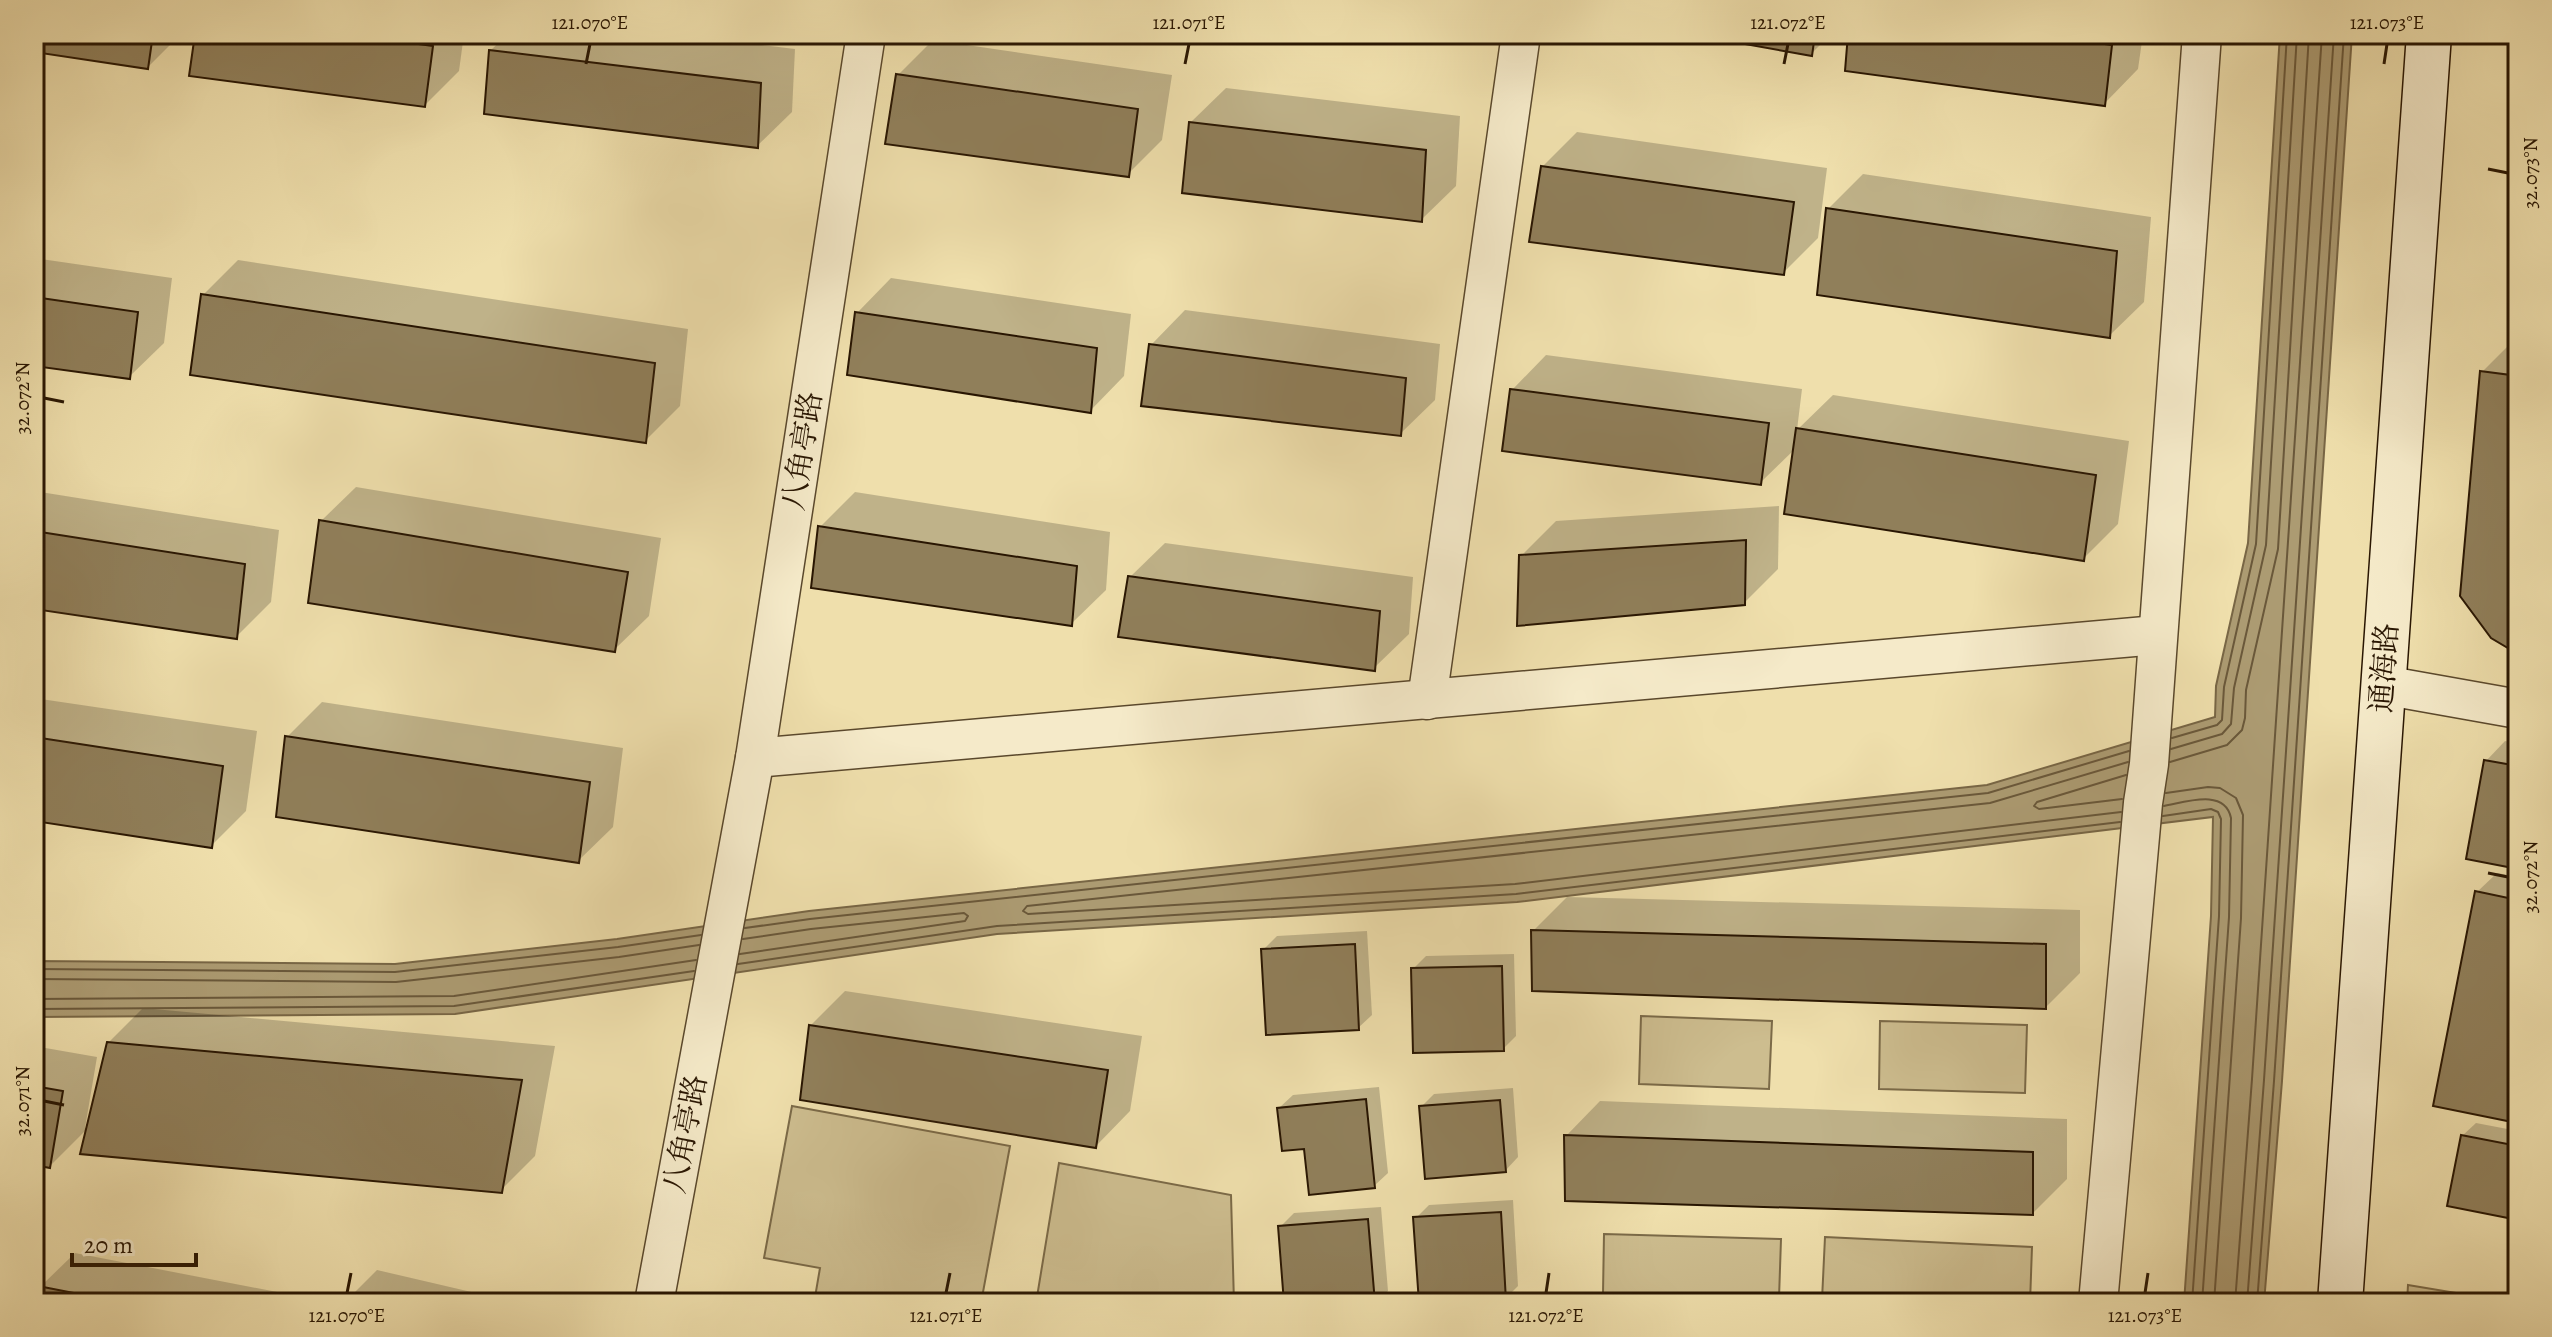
<svg xmlns="http://www.w3.org/2000/svg" width="2552" height="1337" font-family="Alegreya,'Noto Serif SC',serif">
<rect width="100%" height="100%" fill="#efdfac"/>
<filter id="stains"><feTurbulence type="fractalNoise" baseFrequency=".0025" numOctaves="4"/><feColorMatrix values="0 0 0 0 .2 0 0 0 0 .09 0 0 0 0 .02 0 0 0 .5 -.17"/></filter>
<radialGradient id="worn" r=".72"><stop offset=".6" stop-color="#630" stop-opacity="0"/><stop offset="1" stop-color="#630" stop-opacity=".3"/></radialGradient>
<g fill="#cdbd8f" stroke="#7b6a48" stroke-width="2">
<polygon points="1641,1016 1772,1021 1769,1089 1639,1084"/>
<polygon points="1880,1021 2027,1025 2025,1093 1879,1089"/>
<polygon points="792,1106 1010,1146 981,1303 814,1303 820,1268 764,1258"/>
<polygon points="1059,1163 1231,1195 1234,1303 1036,1303"/>
<polygon points="1604,1234 1781,1239 1779,1298 1603,1293"/>
<polygon points="1825,1237 2032,1247 2030,1303 1879,1303 1822,1300"/>
<polygon points="2408,1285 2516,1303 2407,1303"/>
</g>
<polygon fill="#ac9b72" stroke="#786645" stroke-width="2" points="2280,34 2352,34 2282,1081 2264,1303 2184,1303 2211,916 2213,817 1517,902 997,934 455,1014 34,1017 34,961 395,964 617,939 809,911 1987,785 2215,717 2216,686 2248,543"/>
<g fill="#0003">
<polygon points="34,34 181,34 148,67 34,50"/>
<polygon points="197,34 464,34 459,71 425,105"/>
<polygon points="508,34 674,34 795,49 792,112 757,146 491,50"/>
<polygon points="1701,34 1831,34 1812,53"/>
<polygon points="1850,34 2143,34 2138,69 2104,104"/>
<polygon points="933,40 1172,75 1162,140 1128,174 898,75"/>
<polygon points="1226,88 1460,116 1456,186 1421,220 1191,122"/>
<polygon points="1577,132 1827,168 1818,238 1783,273 1542,167"/>
<polygon points="1863,174 2151,217 2144,302 2109,336 1828,209"/>
<polygon points="34,258 172,278 164,343 129,377 34,364"/>
<polygon points="238,260 688,329 680,406 645,441 203,295"/>
<polygon points="891,278 1131,314 1124,376 1090,411 857,313"/>
<polygon points="1185,310 1440,344 1435,400 1400,434 1151,345"/>
<polygon points="2508,346 2518,348 2518,652 2482,372"/>
<polygon points="1546,355 1802,389 1797,430 1833,395 2129,441 2118,524 2083,559 1796,448 1760,483 1512,390"/>
<polygon points="356,487 661,538 649,616 614,650 321,521"/>
<polygon points="34,491 279,530 271,602 236,637 34,607"/>
<polygon points="855,492 1110,532 1106,590 1071,624 820,527"/>
<polygon points="1779,506 1778,569 1744,603 1521,556 1556,521"/>
<polygon points="1165,543 1413,577 1409,634 1374,668 1130,577"/>
<polygon points="34,698 257,731 246,811 211,846 34,819"/>
<polygon points="322,702 623,748 613,827 578,861 287,737"/>
<polygon points="2505,741 2518,744 2518,867 2486,761"/>
<polygon points="2497,873 2518,877 2517,1121 2477,892"/>
<polygon points="1567,897 2080,910 2080,973 2046,1007 1533,931"/>
<polygon points="1367,931 1372,1015 1358,1028 1263,950 1277,936"/>
<polygon points="1514,954 1516,1036 1503,1049 1413,969 1426,956"/>
<polygon points="845,991 1142,1036 1130,1111 1096,1146 810,1026"/>
<polygon points="143,1008 555,1046 535,1156 501,1190 108,1043"/>
<polygon points="34,1046 97,1057 85,1128 87,1129 50,1166 34,1163"/>
<polygon points="1379,1087 1388,1173 1374,1186 1306,1147 1279,1108 1293,1095"/>
<polygon points="1513,1088 1518,1157 1505,1171 1421,1107 1434,1094"/>
<polygon points="1600,1101 2067,1119 2067,1179 2033,1213 1566,1136"/>
<polygon points="2476,1123 2518,1131 2518,1218 2462,1136"/>
<polygon points="1513,1200 1518,1286 1505,1299 1421,1303 1416,1218 1429,1205"/>
<polygon points="1381,1207 1388,1291 1376,1303 1286,1303 1280,1227 1294,1213"/>
<polygon points="75,1253 334,1303 37,1303 40,1287"/>
<polygon points="377,1270 510,1301 510,1303 344,1303"/>
<polygon points="1595,1300 1688,1303 1592,1303"/>
</g>
<g fill="none" stroke-linecap="round" stroke-linejoin="round">
<g stroke="#6a583a" stroke-width="2">
<polyline points="2172,738 2217,725 2222,720 2224,687 2256,544 2287,34"/>
<polyline points="2171,749 2222,734 2231,724 2234,688 2266,545 2297,34"/>
<polyline points="2170,762 2227,745 2242,730 2245,718 2246,690 2278,549 2309,34"/>
<polyline points="2166,793 2208,787 2220,788 2236,798 2243,815 2241,918 2214,1303"/>
<polyline points="2122,799 2039,809 2034,806 2037,802 2126,775"/>
<path d="M2164 806C2186 802 2225 788 2231 818L2229 917 2202 1303"/>
<polyline points="2121,812 1515,884 1028,914 1023,911 1027,906 1990,803 2128,762"/>
<polyline points="2163,816 2211,809 2218,812 2221,819 2219,916 2192,1303"/>
<polyline points="745,928 810,919 1988,793 2129,751"/>
<polyline points="740,954 965,921 968,916 964,913 811,929 743,939"/>
<polyline points="738,964 997,926 1516,894 2120,822"/>
<polyline points="34,969 395,972 618,947 701,935"/>
<polyline points="34,979 396,982 619,957 699,945"/>
<polyline points="34,999 454,996 696,960"/>
<polyline points="34,1009 454,1006 694,971"/>
<polyline points="2235,1303 2252,1079 2322,34"/>
<polyline points="2247,1303 2264,1080 2334,34"/>
<polyline points="2257,1303 2274,1081 2344,34"/>
</g>
</g>
<g fill="#907f5a" stroke="#291602" stroke-width="2">
<polygon points="34,34 153,34 148,69 34,52"/>
<polygon points="195,34 345,34 433,46 425,107 189,76"/>
<polygon points="1689,34 1815,34 1812,56"/>
<polygon points="1848,34 2031,34 2112,45 2105,106 1845,71"/>
<polygon points="489,50 761,83 758,148 484,114"/>
<polygon points="896,74 1138,109 1129,177 885,144"/>
<polygon points="1189,122 1426,150 1422,222 1182,193"/>
<polygon points="1541,166 1794,202 1784,275 1529,242"/>
<polygon points="1826,208 2117,251 2110,338 1817,295"/>
<polygon points="201,294 655,363 646,443 190,375"/>
<polygon points="34,297 138,312 130,379 34,366"/>
<polygon points="855,312 1097,348 1091,413 847,375"/>
<polygon points="1149,344 1406,378 1401,436 1141,406"/>
<polygon points="2480,371 2518,376 2518,654 2491,638 2460,596"/>
<polygon points="1510,389 1769,423 1761,485 1502,451"/>
<polygon points="1796,428 2096,475 2084,561 1784,514"/>
<polygon points="319,520 628,572 615,652 308,603"/>
<polygon points="818,526 1077,566 1072,626 811,588"/>
<polygon points="34,531 245,564 237,639 34,609"/>
<polygon points="1746,540 1745,605 1517,626 1519,555"/>
<polygon points="1128,576 1380,611 1375,671 1118,637"/>
<polygon points="285,736 590,782 579,863 276,817"/>
<polygon points="34,737 223,766 212,848 34,821"/>
<polygon points="2484,760 2518,766 2518,869 2466,859"/>
<polygon points="2475,891 2518,900 2517,1123 2433,1106"/>
<polygon points="1531,930 2046,944 2046,1009 1532,991"/>
<polygon points="1355,944 1359,1030 1266,1035 1261,949"/>
<polygon points="1502,966 1504,1051 1413,1053 1411,968"/>
<polygon points="809,1025 1108,1070 1096,1148 800,1100"/>
<polygon points="107,1042 522,1080 502,1193 80,1154"/>
<polygon points="34,1086 63,1091 50,1168 34,1165"/>
<polygon points="1366,1099 1375,1188 1309,1195 1304,1149 1282,1151 1277,1108"/>
<polygon points="1500,1100 1506,1172 1425,1179 1419,1106"/>
<polygon points="1564,1135 2033,1152 2033,1215 1565,1201"/>
<polygon points="2461,1135 2518,1146 2518,1220 2447,1206"/>
<polygon points="1501,1212 1506,1301 1419,1303 1413,1217"/>
<polygon points="1368,1219 1375,1303 1284,1303 1278,1226"/>
<polygon points="38,1286 125,1303 35,1303"/>
</g>
<g fill="none" stroke-linecap="round" stroke-linejoin="round">
<defs>
<g id="street">
<polyline points="2383,685 2518,709"/>
<polyline points="1427,700 1521,34"/>
<polyline points="755,758 2157,635"/>
<polyline points="654,1303 755,758 866,34"/>
<polyline points="2098,1303 2143,803 2149,764 2202,34"/>
</g>
<polyline id="secondary" points="2340,1303 2429,34"/>
</defs>
<use href="#street" stroke="#5a482c" stroke-width="41"/>
<use href="#secondary" stroke="#291602" stroke-width="47"/>
<use href="#street" stroke="#f5eac9" stroke-width="38"/>
<use href="#secondary" stroke="#f5eac9" stroke-width="44"/>
</g>
<path fill="none" stroke="#291602" stroke-width="3" d="M586 64 590 44M1185 64 1189 44M1784 64 1788 44M2384 64 2387 44M2488 169 2508 173M44 398 64 402M2488 873 2508 877M44 1101 64 1105M347 1293 351 1273M946 1293 950 1273M1546 1293 1549 1273M2145 1293 2148 1273"/>
<g text-anchor="middle" stroke-width="6" stroke-linejoin="round" paint-order="stroke">
<g font-size="30" fill="#291602" stroke="#f5eac9">
<text transform="translate(802 451) rotate(-81)" y="10">八角亭路</text>
<text transform="translate(2384 668) rotate(-86)" y="10">通海路</text>
<text transform="translate(685 1134) rotate(-79)" y="10">八角亭路</text>
</g>
</g>
<rect width="2552" height="1337" fill="none" stroke="#efdfac" stroke-width="88"/>
<path d="M72 1253v12h124v-12" fill="none" stroke="#291602" stroke-width="4"/>
<text x="84" y="1253" font-size="24" fill="#291602" stroke="#f5eac9" stroke-width="6" paint-order="stroke">20 m</text>
<rect x="44" y="44" width="2464" height="1249" fill="none" stroke="#291602" stroke-width="3"/>
<g font-size="20" text-anchor="middle" fill="#291602">
<text x="590" y="29">121.070°E</text>
<text x="1189" y="29">121.071°E</text>
<text x="1788" y="29">121.072°E</text>
<text x="2387" y="29">121.073°E</text>
<text transform="translate(2530 173) rotate(-90)" y="7">32.073°N</text>
<text transform="translate(22 398) rotate(-90)" y="7">32.072°N</text>
<text transform="translate(2530 877) rotate(-90)" y="7">32.072°N</text>
<text transform="translate(22 1101) rotate(-90)" y="7">32.071°N</text>
<text x="347" y="1322">121.070°E</text>
<text x="946" y="1322">121.071°E</text>
<text x="1546" y="1322">121.072°E</text>
<text x="2145" y="1322">121.073°E</text>
</g>
<rect width="100%" height="100%" filter="url(#stains)"/>
<rect width="100%" height="100%" fill="url(#worn)"/>
</svg>
